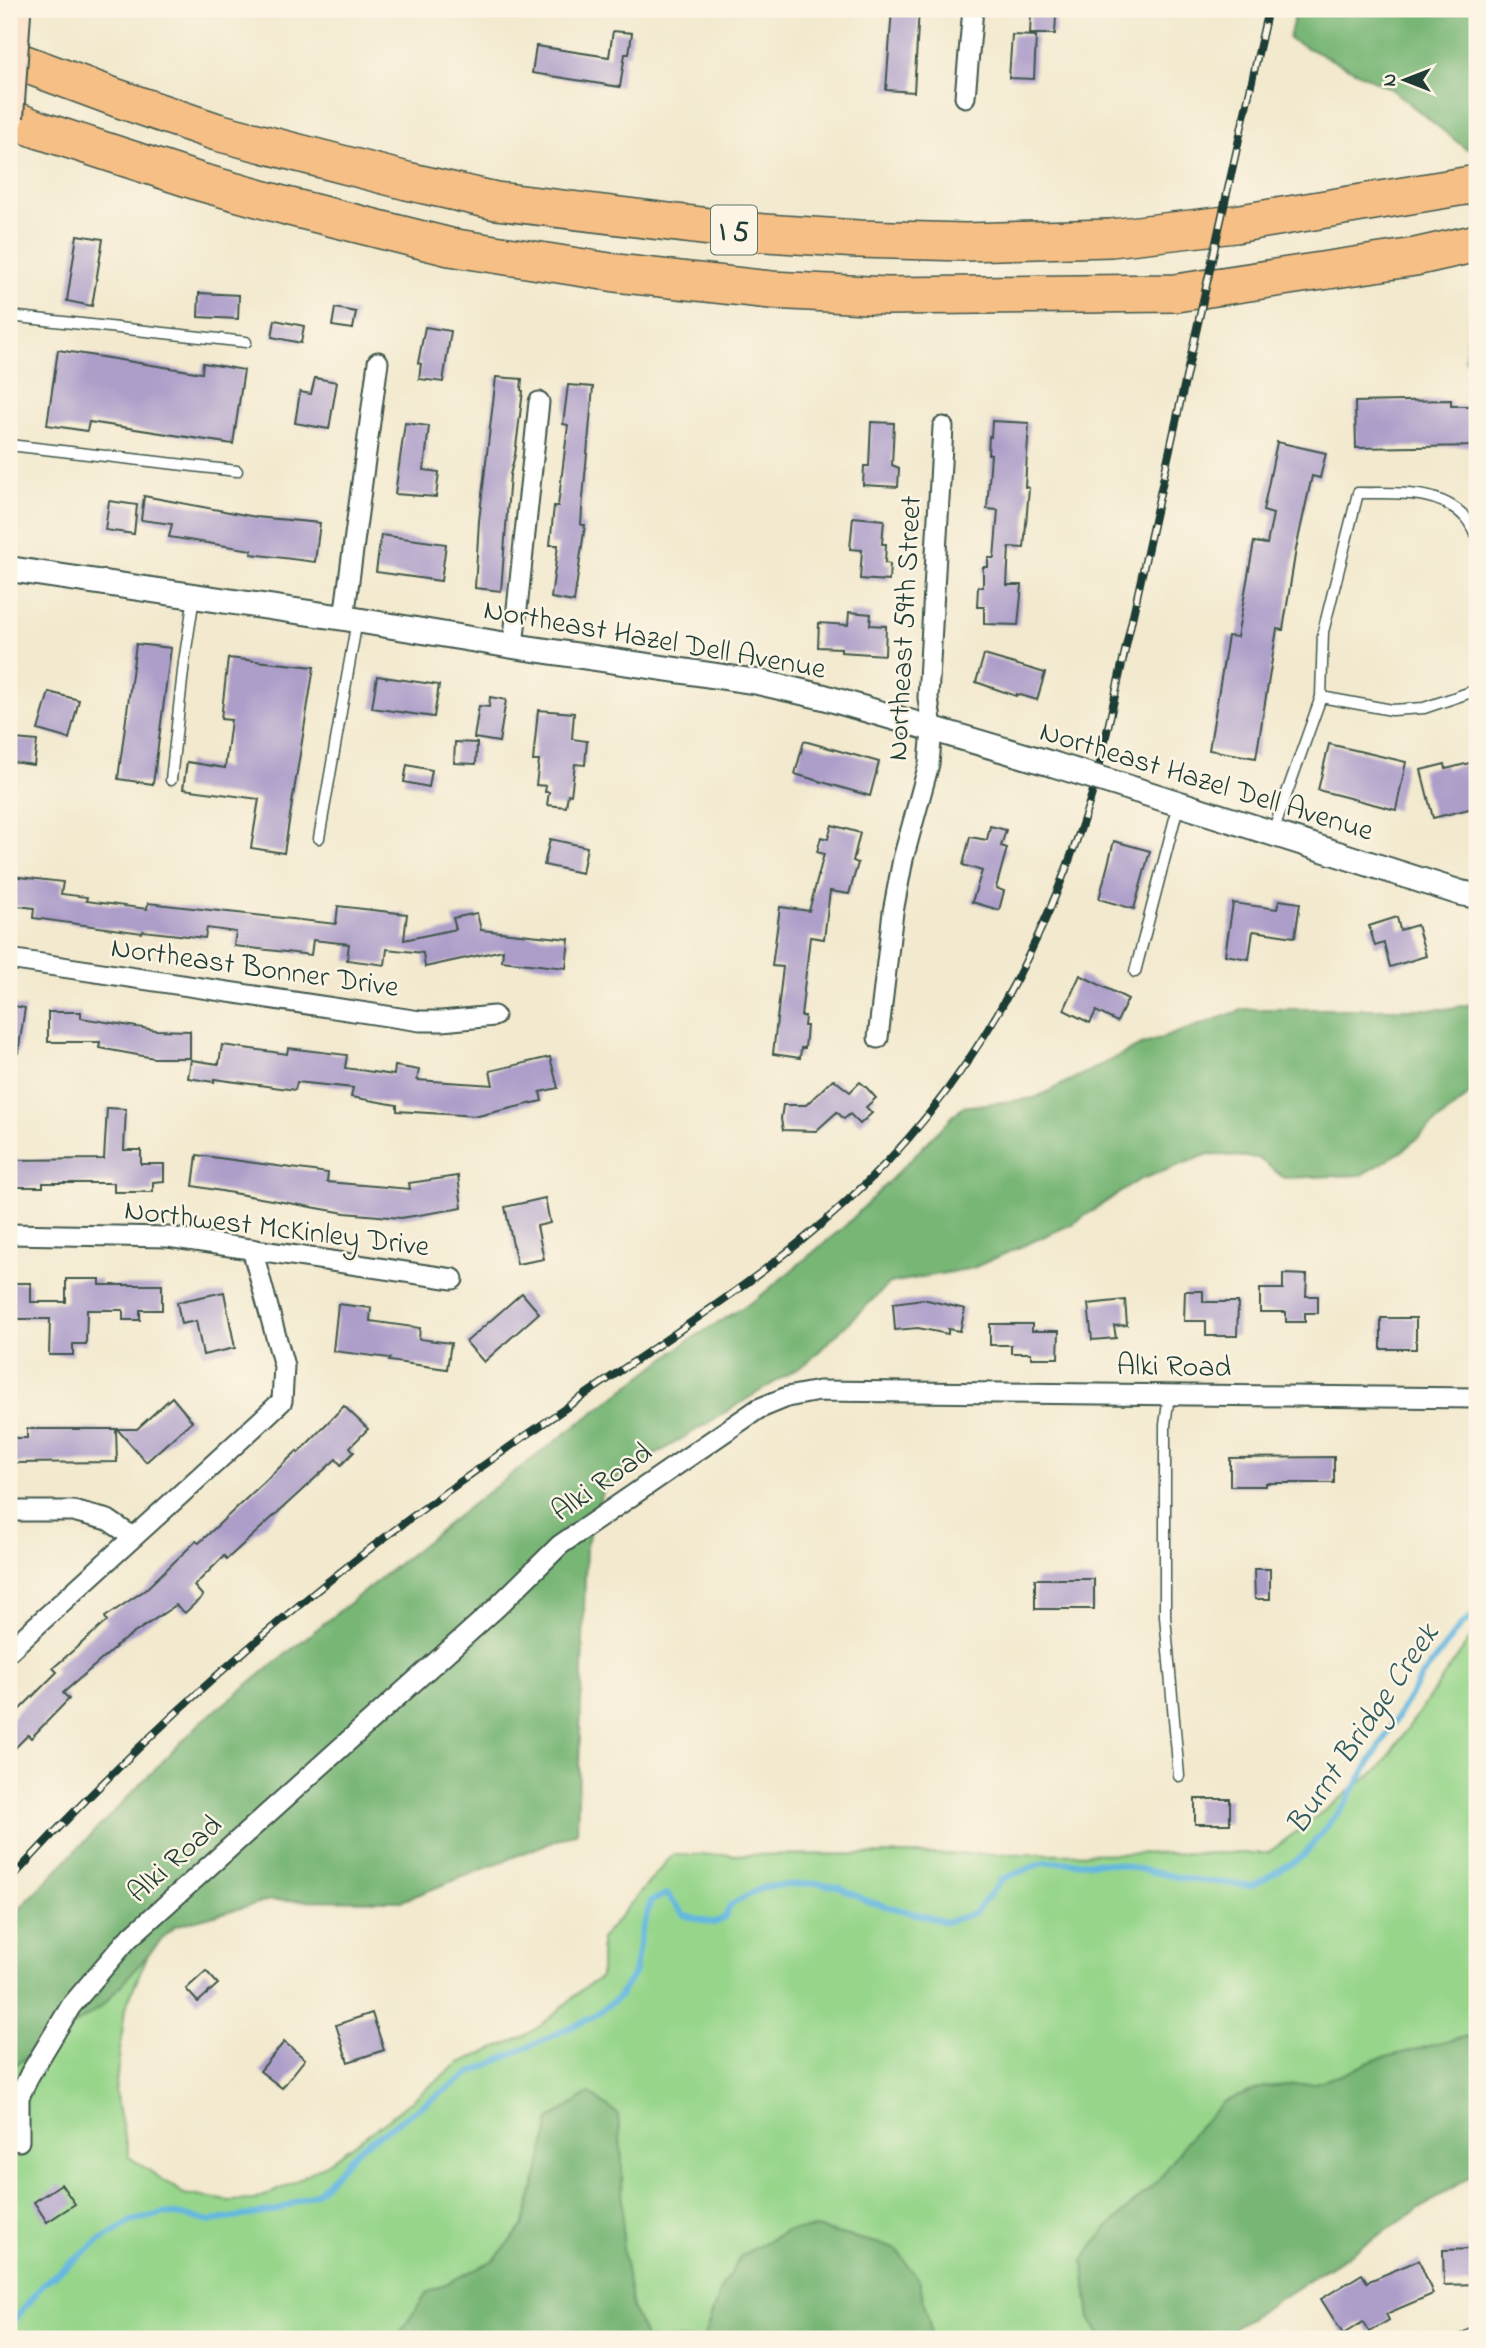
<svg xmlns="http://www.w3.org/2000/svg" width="1486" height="2348" font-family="'Indie Flower',sans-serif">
<rect width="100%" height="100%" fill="#fcf5e5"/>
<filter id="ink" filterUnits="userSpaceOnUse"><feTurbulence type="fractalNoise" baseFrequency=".0143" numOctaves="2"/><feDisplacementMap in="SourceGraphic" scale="14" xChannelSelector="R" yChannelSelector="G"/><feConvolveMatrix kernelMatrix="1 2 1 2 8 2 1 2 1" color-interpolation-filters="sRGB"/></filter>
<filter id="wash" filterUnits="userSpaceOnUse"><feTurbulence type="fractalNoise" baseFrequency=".00686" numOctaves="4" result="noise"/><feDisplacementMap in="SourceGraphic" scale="28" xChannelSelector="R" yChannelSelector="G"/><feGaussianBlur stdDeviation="1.57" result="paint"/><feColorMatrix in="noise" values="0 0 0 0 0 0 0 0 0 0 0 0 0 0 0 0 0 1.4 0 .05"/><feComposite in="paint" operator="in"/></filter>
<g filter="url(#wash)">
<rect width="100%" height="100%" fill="#f2e9ce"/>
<polygon fill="#96d58a" stroke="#5a895f" stroke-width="2" points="1477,1629 1477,2172 1217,2339 9,2339 9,1924 147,1957 125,2008 115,2092 129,2157 184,2194 229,2201 254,2200 283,2188 329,2162 386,2121 459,2063 523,2037 543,2024 584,1988 601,1977 601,1939 672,1855 1268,1853 1380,1768"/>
<g fill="#78b676" stroke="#4c7a55" stroke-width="2">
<polygon points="1296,9 1477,9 1477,146 1466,149 1390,88 1289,39"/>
<polygon points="1477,307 1477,368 1465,359 1471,312"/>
<polygon points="1477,1003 1477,1088 1401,1152 1361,1175 1284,1178 1258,1158 1209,1154 1139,1180 1074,1223 973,1268 890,1283 808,1362 604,1486 586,1546 577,1832 402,1901 270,1900 174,1926 102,2006 9,2069 9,1924 23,1905 200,1723 479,1499 688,1341 758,1298 845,1226 962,1107 1035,1098 1139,1046 1245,1009 1446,1009"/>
<polygon points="1477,2034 1477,2172 1217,2339 1103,2339 1090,2319 1083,2260 1106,2229 1158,2181 1192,2134 1223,2102 1263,2087 1315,2083 1344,2074 1374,2060"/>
<polygon points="589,2093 618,2114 622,2162 623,2249 632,2308 646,2339 396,2339 427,2293 494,2260 523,2226 542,2159 550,2119"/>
<polygon points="816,2228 877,2243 897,2250 919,2280 933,2339 703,2339 722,2286 742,2255 786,2231"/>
</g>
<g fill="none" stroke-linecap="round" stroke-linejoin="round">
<polyline stroke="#64b7e0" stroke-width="6" points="9,2327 44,2283 102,2239 133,2221 165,2213 212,2221 275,2211 318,2192 358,2149 469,2074 591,2018 619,1997 634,1974 641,1933 651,1901 667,1894 684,1915 714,1923 724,1918 731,1905 763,1887 817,1883 841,1888 867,1901 946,1922 975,1913 1002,1879 1045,1862 1110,1863 1187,1879 1252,1886 1303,1856 1345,1804 1420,1679 1462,1624 1477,1613"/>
</g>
<g id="blocks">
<g fill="#ac9dc9">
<polygon points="892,9 919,9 914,92 886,90"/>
<polygon points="1031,13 1056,15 1055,34 1030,34"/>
<polygon points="613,31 632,33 629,54 625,54 620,87 532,73 536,46 609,57"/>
<polygon points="1012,35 1036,36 1034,79 1009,78"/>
<polygon points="77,235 103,239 92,306 67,301"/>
<polygon points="199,293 239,295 238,319 198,317"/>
<polygon points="335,308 356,312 353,329 332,326"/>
<polygon points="275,320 304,326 301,343 272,337"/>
<polygon points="425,327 451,331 443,382 419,379 421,364 418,363"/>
<polygon points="58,350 202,373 203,363 244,370 233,444 89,422 87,431 47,425"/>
<polygon points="496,377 522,379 521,390 523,391 515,455 510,475 501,591 475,588 479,521"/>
<polygon points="315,378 337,382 329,429 295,423 300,392 311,394"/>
<polygon points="568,385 593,387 582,509 581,525 585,525 574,602 551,598 558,545 550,545 554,506 558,506 568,425 563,424"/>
<polygon points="1451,400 1451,406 1476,406 1477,446 1356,448 1355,402"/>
<polygon points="992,421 1029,423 1025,487 1029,488 1024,548 1009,547 1007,585 1022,585 1018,625 984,624 984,607 977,607 978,587 983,587 983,567 988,567 988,558 994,558 998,510 987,509 991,454 988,454 989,436 991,437"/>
<polygon points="871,422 894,423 892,465 899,468 898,487 863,485 864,466 869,466"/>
<polygon points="405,423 429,426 424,470 439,472 436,497 395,494"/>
<polygon points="1277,442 1326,453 1320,478 1312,476 1296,549 1283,630 1277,629 1256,758 1209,750 1228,636 1237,637 1254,542 1267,544 1273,514 1263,511"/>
<polygon points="144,496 256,517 320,523 315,562 251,554 252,550 169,537 172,524 141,520"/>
<polygon points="109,501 137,505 134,534 105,530"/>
<polygon points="853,517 884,520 882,544 886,544 885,563 890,564 889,581 860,579 862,550 850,549"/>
<polygon points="381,535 446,544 441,581 376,572"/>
<polygon points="849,612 871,614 870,625 886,626 885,655 841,652 841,648 818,647 819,623 848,625"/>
<polygon points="136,644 171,648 153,784 118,779"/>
<polygon points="984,655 1045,673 1037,700 1017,694 1016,696 976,682"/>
<polygon points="228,658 314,667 284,853 251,848 259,799 183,789 187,762 225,768 231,720 221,719"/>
<polygon points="377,676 439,685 434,717 372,708"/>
<polygon points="49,692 79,700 69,739 38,730"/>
<polygon points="490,697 506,700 499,742 474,738 479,706 489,707"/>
<polygon points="538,710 574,713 572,739 587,741 585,765 575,764 571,795 568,794 566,807 547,805 549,792 545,792 546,786 536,785 539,761 533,761"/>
<polygon points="15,739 37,741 34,765 12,762"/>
<polygon points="804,741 879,762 870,796 795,774"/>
<polygon points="455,742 477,743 476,764 454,763"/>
<polygon points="1329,744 1406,762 1396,810 1318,790"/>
<polygon points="1477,761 1477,807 1433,818 1421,770 1445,764 1446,769"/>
<polygon points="407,765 432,770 429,787 404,782"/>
<polygon points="832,825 860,833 853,861 858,863 849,894 830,891 824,939 810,937 801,1016 805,1016 804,1026 807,1026 805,1048 801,1048 800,1058 773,1054 783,967 772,966 780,907 809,911 824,854 817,852 821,837 828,839"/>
<polygon points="990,826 1006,830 1001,846 1007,848 996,888 1004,891 999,910 972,902 982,871 963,865 970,837 987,840"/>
<polygon points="550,839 587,847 582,873 544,865"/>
<polygon points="1114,841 1150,851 1134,909 1099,899"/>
<polygon points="11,876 63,882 61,894 87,897 86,901 147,909 148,903 336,924 338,906 407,914 404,940 456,929 453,918 477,913 481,930 569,939 566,968 502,961 503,950 425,967 423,953 387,949 385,965 347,960 349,944 313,940 311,955 234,946 236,932 207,928 205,938 143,931 142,933 33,918 34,908 9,905 9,879"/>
<polygon points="1279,900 1300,903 1295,937 1253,931 1249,959 1225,955 1233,903 1277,909"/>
<polygon points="1397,917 1400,930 1417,925 1426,956 1390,967 1384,943 1375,946 1369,926"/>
<polygon points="1080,975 1128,999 1117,1022 1096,1011 1090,1023 1064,1010"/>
<polygon points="9,1005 25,1008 18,1053 9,1052"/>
<polygon points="48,1012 81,1012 81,1018 155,1030 190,1031 190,1058 154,1058 99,1048 100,1042 48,1042"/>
<polygon points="222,1045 287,1054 288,1048 347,1055 345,1068 394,1075 395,1066 419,1070 417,1080 493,1085 490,1071 550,1057 558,1088 540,1092 542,1101 478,1116 397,1111 397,1105 351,1097 353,1088 297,1082 295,1090 214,1079 214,1082 188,1078 191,1060 219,1064"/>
<polygon points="833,1079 850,1092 860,1082 866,1087 876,1098 866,1107 872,1113 860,1124 850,1114 844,1119 837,1112 816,1131 783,1130 781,1119 783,1105 806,1105"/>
<polygon points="107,1108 126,1109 124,1150 141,1150 141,1164 164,1164 164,1181 153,1182 153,1192 114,1192 114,1183 43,1183 43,1187 9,1187 9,1160 104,1159"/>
<polygon points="197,1155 328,1173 327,1182 410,1189 409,1183 458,1176 462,1208 401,1218 345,1213 193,1186"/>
<polygon points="545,1198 550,1223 537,1226 544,1259 517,1264 505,1207"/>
<polygon points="1283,1274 1307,1275 1306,1296 1318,1296 1318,1313 1305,1313 1305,1322 1286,1322 1286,1312 1260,1312 1260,1289 1283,1289"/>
<polygon points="66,1279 100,1279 100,1285 162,1285 162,1310 140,1310 140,1320 123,1320 123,1310 87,1310 86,1344 73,1344 73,1355 49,1355 50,1319 10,1319 9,1283 31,1283 31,1302 66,1302"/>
<polygon points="1185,1291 1203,1291 1203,1302 1238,1302 1237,1336 1206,1336 1206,1321 1184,1321"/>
<polygon points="224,1292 235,1348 203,1355 196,1321 181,1324 177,1302"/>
<polygon points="522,1293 539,1313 484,1362 466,1342"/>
<polygon points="923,1299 965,1309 960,1331 948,1329 948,1334 918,1328 895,1330 893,1303"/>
<polygon points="1125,1300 1127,1325 1114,1326 1116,1338 1092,1340 1088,1304"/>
<polygon points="338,1304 371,1308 370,1321 420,1328 419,1339 451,1343 447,1369 389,1361 390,1358 333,1351"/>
<rect x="1381" y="1318" width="35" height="31"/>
<polygon points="990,1324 1032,1324 1032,1331 1059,1331 1058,1358 1031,1358 1031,1353 1011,1353 1011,1345 990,1345"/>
<polygon points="172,1397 192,1421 146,1462 117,1429 137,1429"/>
<polygon points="344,1406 368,1429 350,1447 354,1452 341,1465 336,1459 227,1559 224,1556 194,1586 203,1596 185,1613 176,1605 115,1646 116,1647 63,1693 69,1699 31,1738 28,1735 9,1754 9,1720 57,1672 53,1668 107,1621 105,1617 145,1590 196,1541 199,1543 297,1451 298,1453"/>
<polygon points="27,1429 116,1429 117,1462 13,1463 13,1438 27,1438"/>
<polygon points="1334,1457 1334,1483 1266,1483 1266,1486 1230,1486 1230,1458"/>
<polygon points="1254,1569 1270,1569 1270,1599 1255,1599"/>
<rect x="1035" y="1579" width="59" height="30"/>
<rect x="1195" y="1799" width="35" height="25"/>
<polygon points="206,1971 218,1984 198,2002 186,1989"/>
<polygon points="372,2013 384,2050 348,2062 336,2025"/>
<polygon points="284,2042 305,2059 282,2088 260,2071"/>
<polygon points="61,2184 75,2204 47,2222 34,2202"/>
<polygon points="1477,2249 1477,2284 1444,2285 1443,2250"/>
<polygon points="1419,2260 1433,2294 1386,2314 1389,2320 1369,2332 1363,2322 1343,2334 1321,2299 1362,2274 1367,2282"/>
</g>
</g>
</g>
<g filter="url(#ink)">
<use href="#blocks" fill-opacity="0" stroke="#3f574b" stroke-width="2"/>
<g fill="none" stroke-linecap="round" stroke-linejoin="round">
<defs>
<g id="service">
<polyline points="9,316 246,342"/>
<polyline points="9,445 237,471"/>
<polyline points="1321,697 1392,710 1424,708 1477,690"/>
<polyline points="171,780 184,662 194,597"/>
<path d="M1273 832 1321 697 1323 632 1358 493C1393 494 1438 488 1465 517 1470 522 1473 530 1477 536"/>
<polyline points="319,838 357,620"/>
<polyline points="1135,972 1179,803"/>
<polyline points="1169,1395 1165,1425 1165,1616 1179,1776"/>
<polyline points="1463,2339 1477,2331"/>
</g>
<g id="minor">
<polyline points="965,97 973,9"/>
<polyline points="344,618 378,362"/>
<polyline points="513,646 539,402"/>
<polyline points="9,959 420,1021 442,1021 494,1016"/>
<polyline points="878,1038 893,912 903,859 929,764 932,729 928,698 943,427"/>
<polyline points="9,1234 168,1237 453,1279"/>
<polyline points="9,1511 73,1511 108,1520 133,1537"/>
<path d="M9 1651C100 1567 192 1485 282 1401L284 1366 252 1249"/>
<polyline points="19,2141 19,2097 30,2074 71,2006 127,1940 496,1608 560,1545 758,1409 787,1397 819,1391 1477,1398"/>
</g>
<g id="tertiary">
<polyline points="9,569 344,618 513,646 758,682 824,697 1052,764"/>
<polyline points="1136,790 1461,893 1477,896"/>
</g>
<g id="motorway">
<polyline points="9,58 117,98 217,132 407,181 496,201 751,232 858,239 965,242 1111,238 1235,224 1477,184"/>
<polyline points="9,118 37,129 200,182 290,207 450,247 616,273 771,290 887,296 1176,293 1415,257 1477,243"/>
</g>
</defs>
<use href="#service" stroke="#3f574b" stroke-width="13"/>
<use href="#minor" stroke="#3f574b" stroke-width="23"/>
<use href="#tertiary" stroke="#3f574b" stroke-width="28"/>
<use href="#motorway" stroke="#3f574b" stroke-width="40"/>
<use href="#service" stroke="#fff" stroke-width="10"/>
<use href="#minor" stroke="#fff" stroke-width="19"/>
<use href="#tertiary" stroke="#fff" stroke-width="24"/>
<use href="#motorway" stroke="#f5bf86" stroke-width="37"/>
<defs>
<path id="rail" d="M9 1881C135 1743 276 1616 427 1506 499 1453 574 1402 648 1352 715 1306 783 1260 844 1204 971 1089 1047 944 1096 781L1268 9"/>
</defs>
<use href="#rail" stroke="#1f3d34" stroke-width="8"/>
<use href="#rail" stroke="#fcf5e5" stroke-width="5" stroke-dasharray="16" stroke-linecap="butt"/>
<defs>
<polyline id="tertiary-bridge" points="1052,764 1136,790"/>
<polyline id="secondary-bridge" points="9,117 16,13"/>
</defs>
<use href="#tertiary-bridge" stroke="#3f574b" stroke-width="28" stroke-linecap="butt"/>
<use href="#secondary-bridge" stroke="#3f574b" stroke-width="32" stroke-linecap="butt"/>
<use href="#tertiary-bridge" stroke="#fff" stroke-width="24"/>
<use href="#secondary-bridge" stroke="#fbe5cf" stroke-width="28"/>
</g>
</g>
<g text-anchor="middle" stroke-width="5" stroke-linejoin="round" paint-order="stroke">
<rect fill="#fcf5e5" stroke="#617469" stroke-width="2" x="711" y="205.5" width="46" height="49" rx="5"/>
<g font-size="28" font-weight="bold" fill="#1f3d34">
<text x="734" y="240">I 5</text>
</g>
<g font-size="30" fill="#1f3d34" stroke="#fcf5e5">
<text transform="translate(903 628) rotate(-87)" y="10">Northeast 59th Street</text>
<text transform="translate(655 638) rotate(10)" y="10">Northeast Hazel Dell Avenue</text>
<text transform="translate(1207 780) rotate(17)" y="10">Northeast Hazel Dell Avenue</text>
<text transform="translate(255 966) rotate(8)" y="10">Northeast Bonner Drive</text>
<text transform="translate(277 1227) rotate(7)" y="10">Northwest McKinley Drive</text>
<text transform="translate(1174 1365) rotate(1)" y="10">Alki Road</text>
<text transform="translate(601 1481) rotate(-35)" y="10">Alki Road</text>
<text transform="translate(174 1858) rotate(-42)" y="10">Alki Road</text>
</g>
<g font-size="32" font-style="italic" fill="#305c5f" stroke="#fcf5e5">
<text transform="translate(1361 1728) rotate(-56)" y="11">Burnt Bridge Creek</text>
</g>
</g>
<rect width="1486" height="2348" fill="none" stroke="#fcf5e5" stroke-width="35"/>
<g transform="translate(1405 80) rotate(270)" stroke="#fcf5e5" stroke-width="5" paint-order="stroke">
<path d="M0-5L12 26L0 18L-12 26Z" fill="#1f3d34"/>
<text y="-10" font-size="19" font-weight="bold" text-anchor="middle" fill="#1f3d34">N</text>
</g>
</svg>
